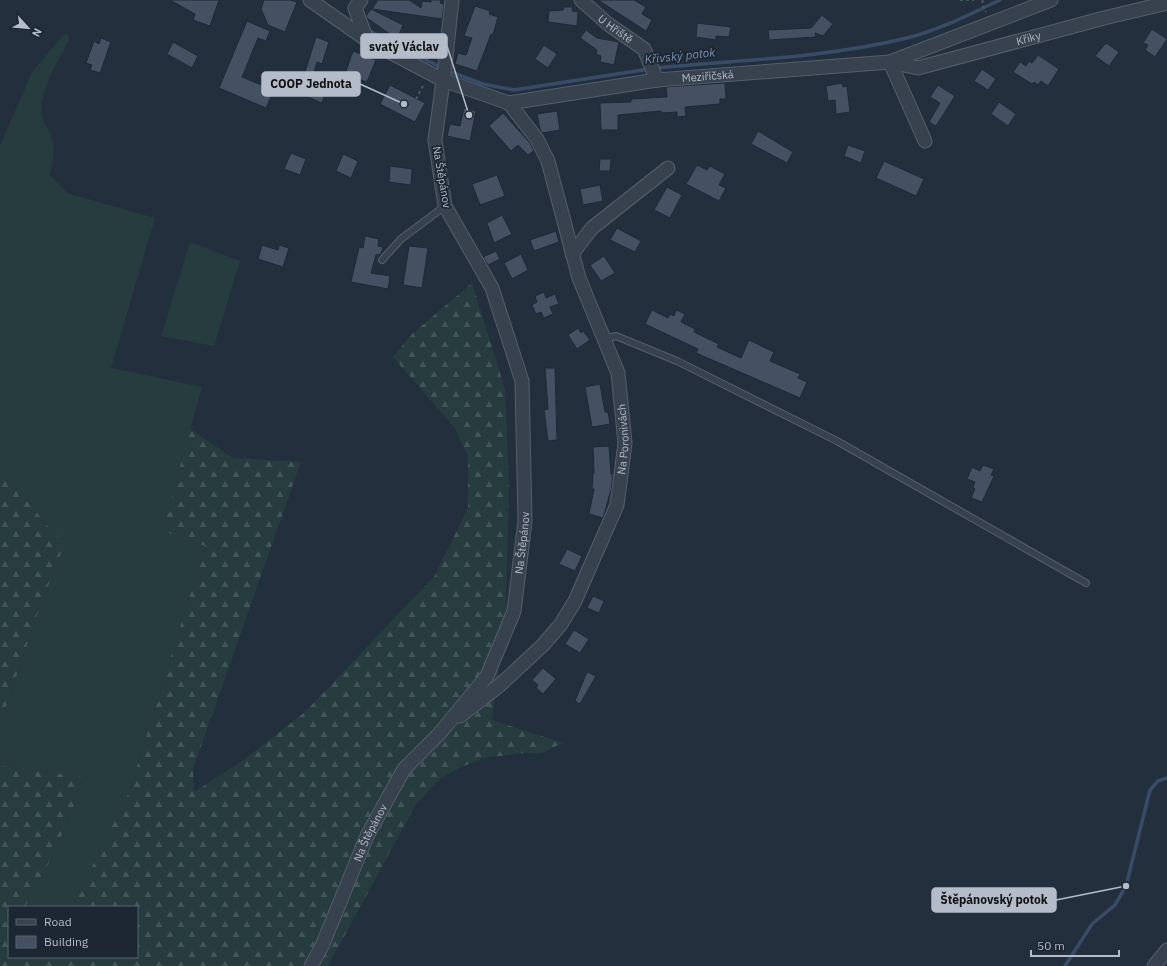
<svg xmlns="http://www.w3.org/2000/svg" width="1167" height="966" font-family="'IBM Plex Sans',sans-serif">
<defs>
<pattern id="forest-firs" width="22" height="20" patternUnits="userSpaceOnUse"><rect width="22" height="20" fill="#263c3f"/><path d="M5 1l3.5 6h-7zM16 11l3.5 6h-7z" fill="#435659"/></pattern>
</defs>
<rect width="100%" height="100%" fill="#242f3e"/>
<g fill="#263c3f">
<path d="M64 34 68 35 69 40C58 62 39 90 42 116 43 124 50 130 52 138 56 150 52 163 50 175L67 193 155 218 111 368 202 387 163 531 205 546 129 792 72 907H25C49 865 70 823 83 777L0 766V725L38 612 61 553 55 536 0 464V146L32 72Z"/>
<polygon points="190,242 240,261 214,346 161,336"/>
</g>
<g fill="url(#forest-firs)">
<path d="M472 283 505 389 509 481 506 612 492 720 563 743 541 753H525L483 758 455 770 440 779 416 804 328 966H0V766L83 777C70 823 49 865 25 907H9V957H137V907H72L129 792 205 546 163 531 190 429 233 458 301 462 193 769 194 792 245 759 305 712 434 577 468 508V456L455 428 393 357 412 334Z"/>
<polygon points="0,464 55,536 58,535 57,539 61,553 38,612 0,725"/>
</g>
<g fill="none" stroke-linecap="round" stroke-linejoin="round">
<g stroke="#394c67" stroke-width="3.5">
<polyline points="368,30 442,68"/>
<path d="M655 68C739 60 825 58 907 38 940 30 970 14 1000 0"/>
<polyline points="448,71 483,84 514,90 649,69"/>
<polyline points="1065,966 1092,924 1115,905 1126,886 1150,790 1158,781 1167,778"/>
</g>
</g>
<g fill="#455162" stroke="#1f2835">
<polygon points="170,0 219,0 210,26 193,20 195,14"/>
<polygon points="264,0 290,0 297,2 285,32 268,25 261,9"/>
<polygon points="378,0 409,0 421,8 422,1 431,2 431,0 441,0 440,3 444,4 442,19 372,9"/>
<polygon points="598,0 634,0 646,7 642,14 652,20 646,31"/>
<polygon points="475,6 490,11 489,14 498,17 493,35 491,34 477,71 455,64 458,53 466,55 472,38 464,36"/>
<polygon points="564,7 573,7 572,11 578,12 577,26 548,22 549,11 563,10"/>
<polygon points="371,9 403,25 397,39 367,18 366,16"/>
<polygon points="822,15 833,24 823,36 815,33 816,37 769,40 768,30 811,28"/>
<polygon points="247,21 270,31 266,41 258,38 242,77 274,90 266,108 219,88"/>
<polygon points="697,23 731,27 729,37 716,36 716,40 696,37"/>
<polygon points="1152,29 1167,39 1155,57 1145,50 1148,45 1143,43"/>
<polygon points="586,30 597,38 619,42 614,65 600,62 601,56 596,54 597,50 580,38"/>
<polygon points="316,37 329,42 322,64 317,62 311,84 326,90 322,103 296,92 301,80 302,81"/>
<polygon points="101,38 111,42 100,73 90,70 92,65 86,63 94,41 99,44"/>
<polygon points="173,42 198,56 192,68 167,54"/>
<polygon points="1106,43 1119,52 1109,66 1095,56"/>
<polygon points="544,45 557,54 548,68 535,59"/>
<polygon points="353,51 376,60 367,82 345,74"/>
<polygon points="1038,55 1059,69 1048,86 1041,81 1038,85 1034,82 1032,84 1013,72 1020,62 1026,66 1029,61 1032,63"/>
<polygon points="982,69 996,79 988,90 974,81"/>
<polygon points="725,83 726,99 720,99 720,104 685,107 686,116 677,117 677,112 662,113 661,111 618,115 618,130 601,130 600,103 631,102 631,99 667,97 666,87"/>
<polygon points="842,83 843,87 847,86 850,112 836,114 835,100 828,101 826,86"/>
<polygon points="390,85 425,103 415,122 380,104"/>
<polygon points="938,85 955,96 936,126 929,122 940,103 930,97"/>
<polygon points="999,102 1016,114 1008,126 991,114"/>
<polygon points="464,108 476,111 470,141 447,136 450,124 460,126"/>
<polygon points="557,111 560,130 542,133 540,129 537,114"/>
<polygon points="503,113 530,143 534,151 528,155 518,145 511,151 489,126"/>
<polygon points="758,131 793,152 787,163 751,144"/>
<polygon points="848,145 865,151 861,163 844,156"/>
<polygon points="291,153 306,159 300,175 284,169"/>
<polygon points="343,154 358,161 351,178 336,171"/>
<polygon points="600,159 611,159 610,171 599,171"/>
<polygon points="884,161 924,179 916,196 876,178"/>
<polygon points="697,165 707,170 710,166 725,174 719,185 726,188 719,201 686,184"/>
<polygon points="390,166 412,169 411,185 389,182"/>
<polygon points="497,175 505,196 480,205 472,184"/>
<polygon points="600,185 603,201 583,205 580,189"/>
<polygon points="667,187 682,195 670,218 654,210"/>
<polygon points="502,215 512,234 494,243 487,223"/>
<polygon points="617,228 641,241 635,252 610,240"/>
<polygon points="556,231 559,242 534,251 530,240"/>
<polygon points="365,236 379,239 378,246 383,247 381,254 376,255 371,273 390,276 388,289 351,282 359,247 363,248"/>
<polygon points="262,245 278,250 279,245 289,248 283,267 258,259"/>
<polygon points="409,246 428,248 422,288 403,285"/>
<polygon points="496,251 500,259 488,265 483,257"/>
<polygon points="521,254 528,270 512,279 504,263"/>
<polygon points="604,256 615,273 601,281 590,265"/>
<polygon points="544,292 546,298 555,294 559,304 550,307 553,314 544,318 541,312 536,314 532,305 537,302 535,296"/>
<polygon points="652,310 668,318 670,314 674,316 676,310 685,314 681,322 695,329 694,332 719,344 717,347 741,358 749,340 774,352 770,361 800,374 798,378 807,382 800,398 696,353 698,349 645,324"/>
<polygon points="578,328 581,333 583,331 590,340 577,349 568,335"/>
<polygon points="545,368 555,368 557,440 548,441 544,410 548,409"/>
<polygon points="600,384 605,412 608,412 610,424 592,427 585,387"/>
<polygon points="609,446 611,474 613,474 611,490 603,518 589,514 594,489 592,489 593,473 594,473 593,447"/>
<polygon points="983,465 994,469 991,475 994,476 982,502 971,498 975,489 973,487 975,482 967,479 972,467 980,471"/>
<polygon points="567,549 582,556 575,571 559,564"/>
<polygon points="593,596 604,601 599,613 587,608"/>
<polygon points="574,630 589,639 580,653 565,644"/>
<polygon points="543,668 556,679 543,694 536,688 538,685 532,680"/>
<polygon points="587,672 596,676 580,704 575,701"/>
</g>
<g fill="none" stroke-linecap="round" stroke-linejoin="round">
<defs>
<g id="service">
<polyline points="382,260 401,239 445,206"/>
<polyline points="604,339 616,336 677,361 837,441 1086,583"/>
</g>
<g id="minor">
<path id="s1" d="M310 0 367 40 443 80 509 103 657 80 890 62 1051 0"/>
<polyline points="361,0 355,8 367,40"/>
<path id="s2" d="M581 0 608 24 644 49 657 80"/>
<path id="s3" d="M890 62 918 68 1104 18 1167 3"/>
<polyline points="890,62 925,141"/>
<polyline points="572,254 592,228 668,168"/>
<path id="s4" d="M460 716 500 685 543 645 561 624 575 601 617 505 625 443 618 373 579 278 548 161 537 139 509 103"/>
<path id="s5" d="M311 966 322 946 367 836 404 769 440 733 487 676 514 611 525 521 522 381 492 288 445 206 435 140 445 66 452 0"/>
<polyline points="1154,966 1167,950"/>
</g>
</defs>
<use href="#service" stroke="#565f6c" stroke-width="8"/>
<use href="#minor" stroke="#565f6c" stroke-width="15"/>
<g stroke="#44595c" stroke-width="2" stroke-dasharray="3 3" stroke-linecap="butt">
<polyline points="960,0 974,0"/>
<polyline points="983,0 982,4 986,12"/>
<polyline points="416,99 424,84"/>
</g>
<use href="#service" stroke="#38414e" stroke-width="6"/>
<use href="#minor" stroke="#38414e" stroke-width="13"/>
</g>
<g text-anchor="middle" stroke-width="3.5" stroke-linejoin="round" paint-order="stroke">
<g font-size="11" fill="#b4bcc9" stroke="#1d2633">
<text dy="4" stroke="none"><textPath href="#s2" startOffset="45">U Hřiště</textPath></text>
<text dy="4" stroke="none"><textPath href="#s3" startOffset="143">Křiky</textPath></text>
<text dy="4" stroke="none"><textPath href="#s1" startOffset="426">Meziříčská</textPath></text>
<text transform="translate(442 177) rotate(80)" y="4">Na Štěpánov</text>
<text dy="4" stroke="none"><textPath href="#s4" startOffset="335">Na Poronivách</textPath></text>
<text dy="4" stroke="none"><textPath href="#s5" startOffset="482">Na Štěpánov</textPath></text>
<text dy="4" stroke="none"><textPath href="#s5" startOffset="146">Na Štěpánov</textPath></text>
</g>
<g font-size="12" font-style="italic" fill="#7c92b1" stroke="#1d2633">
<text transform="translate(680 56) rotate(-6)" y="4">Křivský potok</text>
</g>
</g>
<path fill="none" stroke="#b4bcc9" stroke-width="1.5" d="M469 115L447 46M404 104L360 84M1126 886L1056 900"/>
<g fill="#b4bcc9" stroke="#1d2633" stroke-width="1.5">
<circle cx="469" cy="115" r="4"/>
<circle cx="404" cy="104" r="4"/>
<circle cx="1126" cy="886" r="4"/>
</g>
<g fill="#b4bcc9" stroke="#b4bcc9" stroke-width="1.5">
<rect x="361" y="34" width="86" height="24" rx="4"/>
<rect x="262" y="72" width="98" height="24" rx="4"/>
<rect x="932" y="888" width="124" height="24" rx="4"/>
</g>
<g font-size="12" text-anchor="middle" font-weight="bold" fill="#111">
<text x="404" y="51">svatý Václav</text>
<text x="311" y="88">COOP Jednota</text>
<text x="994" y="904">Štěpánovský potok</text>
</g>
<rect x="8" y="906" width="130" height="52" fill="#1d2633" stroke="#59626f"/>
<rect x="16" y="919" width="20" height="6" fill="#38414e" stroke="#59626f"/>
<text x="44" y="926" font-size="12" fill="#b4bcc9">Road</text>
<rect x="16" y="936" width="20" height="12" fill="#455162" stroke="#59626f"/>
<text x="44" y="946" font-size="12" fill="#b4bcc9">Building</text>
<g transform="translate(28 28) rotate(117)" stroke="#1d2633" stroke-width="3" paint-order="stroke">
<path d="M0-3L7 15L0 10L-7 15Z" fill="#b4bcc9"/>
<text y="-6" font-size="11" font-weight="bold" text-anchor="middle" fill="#b4bcc9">N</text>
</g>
<path d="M1031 950v6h88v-6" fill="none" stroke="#b4bcc9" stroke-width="2"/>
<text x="1037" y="950" font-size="12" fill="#b4bcc9" stroke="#1d2633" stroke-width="3" paint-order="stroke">50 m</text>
</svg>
